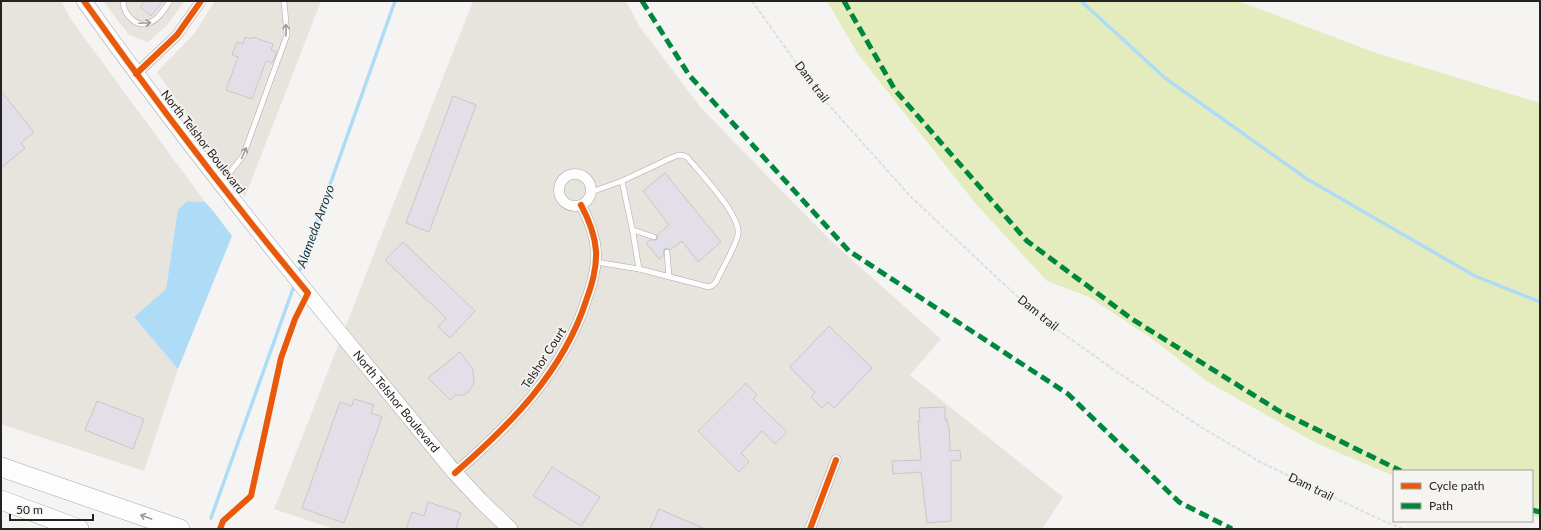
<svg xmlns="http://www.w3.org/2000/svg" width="1541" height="530" font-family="Lato,sans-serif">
<rect width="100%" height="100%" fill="#f5f4f2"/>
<g fill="#e7e4de">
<polygon points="1,1 61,1 72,21 205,202 187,201 179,210 166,289 134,317 178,369 144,471 1,424"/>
<polygon points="103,1 185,1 166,26 148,42 129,35"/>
<polygon points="215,1 321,1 245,197 157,72 194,34"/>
<polygon points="473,1 626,1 640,27 701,108 832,242 941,339 910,375 1063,497 1042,529 334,529 274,509"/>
</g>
<polygon fill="#e4ebbc" points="827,1 1238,1 1376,53 1540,103 1540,518 1532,516 1532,471 1394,471 1394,476 1316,443 1208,382 1151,338 1089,297 1047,281 975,203 858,54"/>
<polygon fill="#aedcf7" points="187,201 205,202 214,212 232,236 178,369 134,317 166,289 178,210"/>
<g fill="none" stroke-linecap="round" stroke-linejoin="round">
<g stroke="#aedcf7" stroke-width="3.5">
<polyline points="1081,1 1165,78 1307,179 1475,276 1540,302"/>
<polyline points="298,275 395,1"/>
<polyline points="211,518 295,283"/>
</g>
</g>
<g fill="#e3dfe8" stroke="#c8c7c7">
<polygon points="145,1 163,1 151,16 140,7"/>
<polygon points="245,37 252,39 253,37 273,44 271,50 277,52 272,63 266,61 252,99 226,90 238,57 232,55 237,42 243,44"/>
<polygon points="1,91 34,132 21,143 25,148 1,168"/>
<polygon points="453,96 476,105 429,232 406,223"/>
<polygon points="665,173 721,242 698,262 682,241 670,250 667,248 664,249 663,256 659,259 646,243 650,240 656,240 658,238 657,235 669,225 643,191"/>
<polygon points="403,242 475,311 450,338 438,327 446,318 385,260"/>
<polygon points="829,326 872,368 834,408 828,402 822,408 811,397 815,392 790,367"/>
<polygon points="460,352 473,369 474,384 468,392 464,395 456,395 450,400 428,378"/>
<polygon points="746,383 757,395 753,399 787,432 775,444 762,431 741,453 749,462 739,472 698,431"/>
<polygon points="354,399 374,405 371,413 382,417 344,523 302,508 340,402 352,406"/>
<polygon points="97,401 144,419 133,449 85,430"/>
<polygon points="945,407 945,420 947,419 948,426 949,426 950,451 960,450 961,460 951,461 951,521 927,523 921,472 893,474 892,461 921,460 918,421 920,421 919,408"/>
<polygon points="552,467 600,497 581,526 533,496"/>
<polygon points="428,502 461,513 456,529 406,529 412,512 424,516"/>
<polygon points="659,509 705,529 650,529"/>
</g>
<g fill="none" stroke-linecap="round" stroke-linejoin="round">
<defs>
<g id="lane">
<path d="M123 1C124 15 136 29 151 22 159 19 165 8 170 1"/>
<polyline points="221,180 231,171 243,156 287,35 284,1"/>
<polyline points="622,181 633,233 639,269"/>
<path d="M591 192 622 181 671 158C677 155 681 154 687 157 700 173 741 215 738 234 737 244 721 271 716 282L713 285 709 287 639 269 596 262"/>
<polyline points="633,230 654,237"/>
<polyline points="667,252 669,277"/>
</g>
<g id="street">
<polyline points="136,74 177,35 201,1"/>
<circle cx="575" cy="190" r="16"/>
<path d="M455 473C510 425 563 372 586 301 592 285 597 268 596 251 595 235 588 218 581 205"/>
<polyline points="810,529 836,460"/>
</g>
<g id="secondary">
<path id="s1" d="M84 1C200 164 328 319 455 473L481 501 510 529"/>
</g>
<g id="highway">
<polyline points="1,467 180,529"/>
<polyline points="1,500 79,529"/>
</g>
</defs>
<use href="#lane" stroke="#aaa9a8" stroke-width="6"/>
<use href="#street" stroke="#aaa9a8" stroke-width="11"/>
<use href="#secondary" stroke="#aaa9a8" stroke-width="16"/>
<use href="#highway" stroke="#aaa9a8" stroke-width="20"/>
<polyline stroke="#dedede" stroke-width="2" stroke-dasharray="4 2" stroke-linecap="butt" points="752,1 818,93 911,197 1037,315 1117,372 1201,427 1262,463 1379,519 1403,529"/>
<use href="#lane" stroke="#fefdfd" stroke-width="5"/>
<use href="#street" stroke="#fefdfd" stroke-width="10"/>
<use href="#secondary" stroke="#fefdfd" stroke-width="15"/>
<use href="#highway" stroke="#fefdfd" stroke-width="19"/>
<g stroke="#00873e" stroke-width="5" stroke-dasharray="10 5" stroke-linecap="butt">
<polyline points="642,1 689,75 849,251 1068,394 1179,502 1232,529"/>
<polyline points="844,1 895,90 1027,241 1132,319 1279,411 1401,471"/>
<polyline points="1532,510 1540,512"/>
</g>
<defs>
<g id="cycleway">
<path d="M84 1C155 101 230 199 308 293L295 319 281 358 251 496 223 521 220 529"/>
<polyline points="136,74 177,35 201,1"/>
<path d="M455 473C510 425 563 372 586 301 592 285 597 268 596 251 595 235 588 218 581 205"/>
<polyline points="810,529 836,460"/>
</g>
</defs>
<use href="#cycleway" stroke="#f6f4f1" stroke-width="8"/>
<use href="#cycleway" stroke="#e8590c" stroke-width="6"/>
</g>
<defs><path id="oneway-shaft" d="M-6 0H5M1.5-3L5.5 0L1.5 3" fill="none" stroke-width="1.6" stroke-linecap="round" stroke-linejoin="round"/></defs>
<g stroke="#9b9b9a">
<use href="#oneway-shaft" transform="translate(145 23) rotate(-3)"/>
<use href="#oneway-shaft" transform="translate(286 30) rotate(-90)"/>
<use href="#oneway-shaft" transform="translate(244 153) rotate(-67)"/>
<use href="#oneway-shaft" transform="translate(146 517) rotate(-160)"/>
</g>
<g text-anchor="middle" stroke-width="3.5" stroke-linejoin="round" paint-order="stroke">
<g font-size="12" fill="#232322" stroke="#f6f4f1">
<text transform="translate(812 82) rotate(53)" y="4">Dam trail</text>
<text transform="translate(203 142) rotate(52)" y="4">North Telshor Boulevard</text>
<text transform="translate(1038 313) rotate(39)" y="4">Dam trail</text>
<text transform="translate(544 358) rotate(-57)" y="4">Telshor Court</text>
<text dy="4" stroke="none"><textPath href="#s1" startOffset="508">North Telshor Boulevard</textPath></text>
<text transform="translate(1311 487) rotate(26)" y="4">Dam trail</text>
</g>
<g font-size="13" font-style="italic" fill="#11374b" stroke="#f6f4f1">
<text transform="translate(315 226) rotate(-70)" y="5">Alameda Arroyo</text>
</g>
</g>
<rect width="1541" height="530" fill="none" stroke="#232322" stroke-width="4"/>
<rect x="1393" y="470" width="140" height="52" fill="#f6f4f1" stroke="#a2a09e"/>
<rect x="1401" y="483" width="20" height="6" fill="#e8590c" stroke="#a2a09e"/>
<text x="1429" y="490" font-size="12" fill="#232322">Cycle path</text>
<rect x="1401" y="503" width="20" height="6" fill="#00873e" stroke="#a2a09e"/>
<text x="1429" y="510" font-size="12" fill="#232322">Path</text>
<path d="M10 514v6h83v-6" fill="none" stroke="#232322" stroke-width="2"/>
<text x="16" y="514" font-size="12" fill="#232322" stroke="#f6f4f1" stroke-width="3" paint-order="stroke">50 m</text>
</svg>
